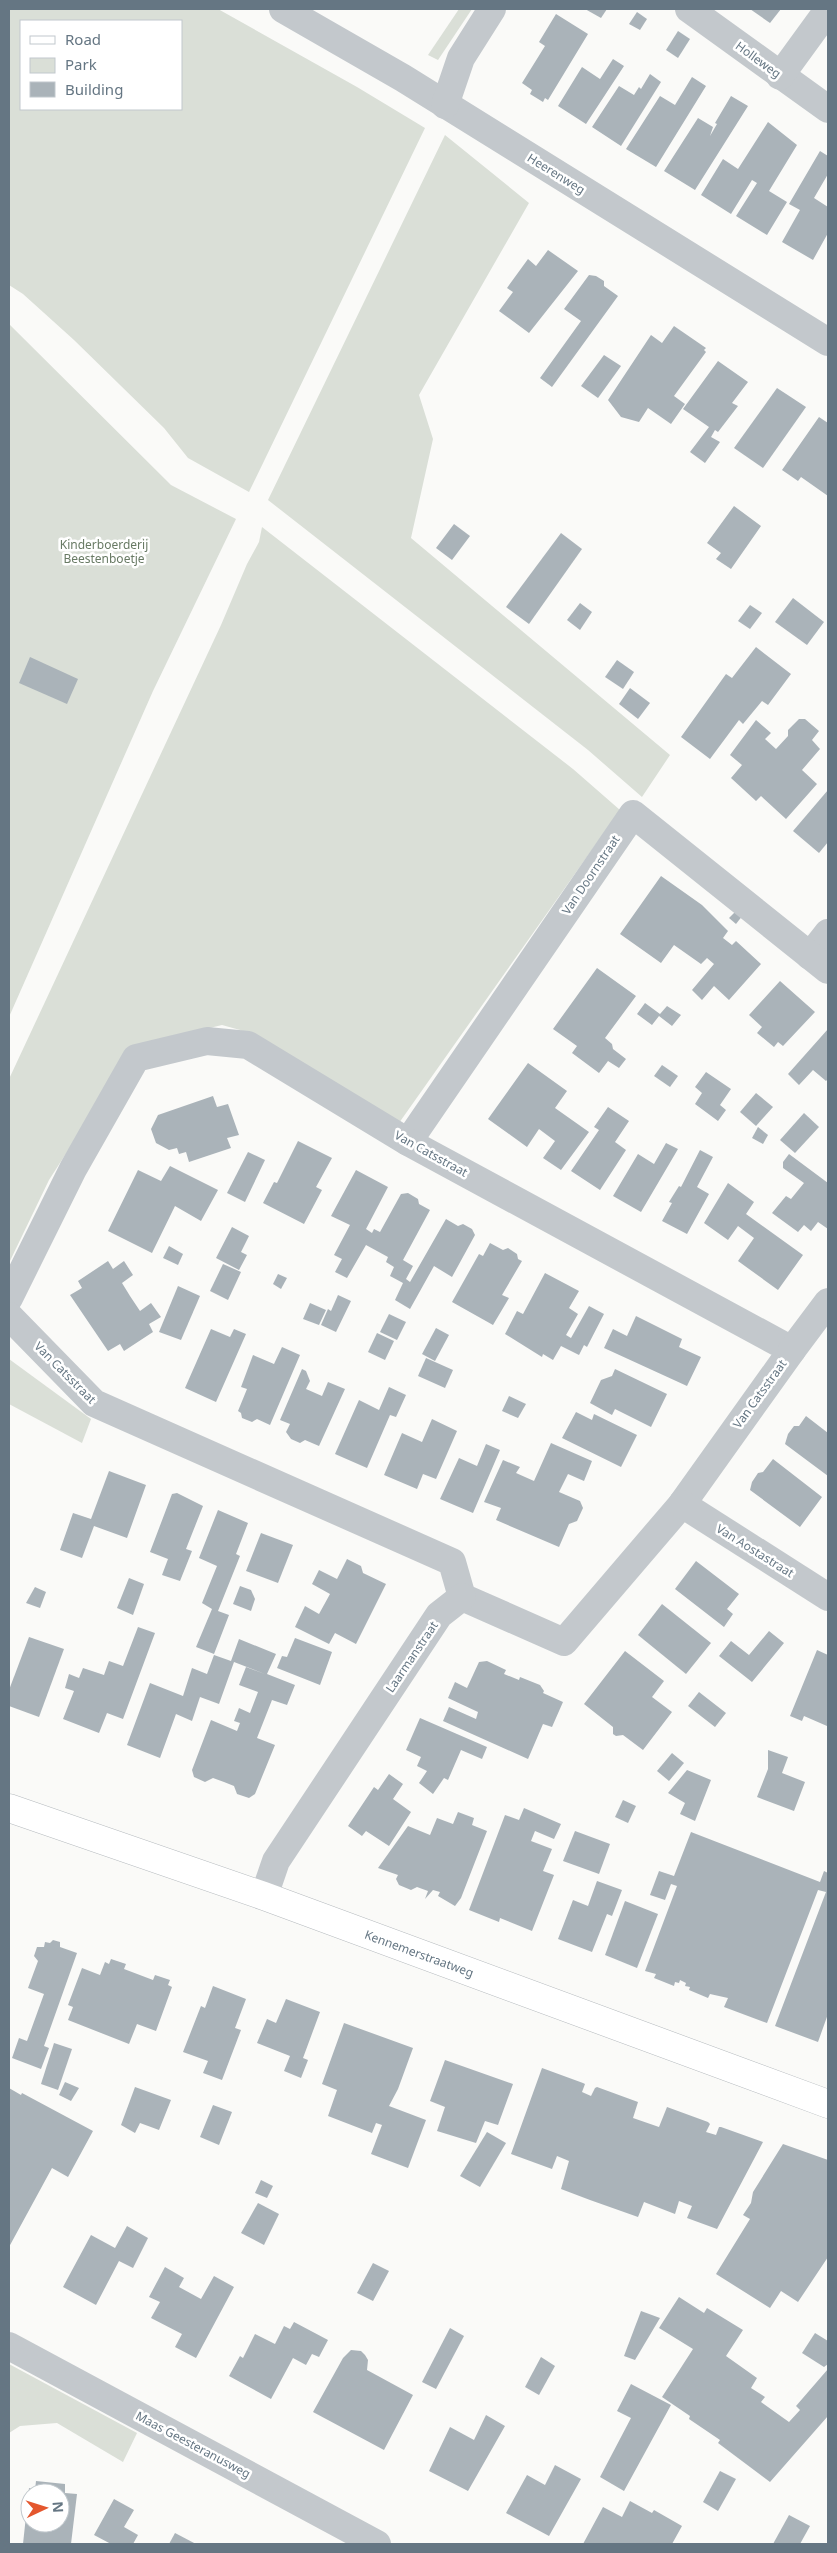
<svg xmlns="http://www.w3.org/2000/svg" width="837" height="2553" font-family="'Noto Sans',sans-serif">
<rect width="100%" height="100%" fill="#fafaf8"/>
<g fill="#dadfd7" fill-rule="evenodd">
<path d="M9 9H218L357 87 425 128 249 492 188 458 164 428 74 340 23 294 9 285ZM21 21H181V109H21Z"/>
<polygon points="459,9 472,9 438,60 428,55"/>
<polygon points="445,135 529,203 419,395 433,439 411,538 670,755 642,797 588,750 268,500"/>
<polygon points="9,324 171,485 236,519 153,691 9,1017"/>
<polygon points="262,527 573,769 620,810 399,1123 240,1030 222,1025 135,1046 49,1180 9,1263 9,1079 221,625 247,564 259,542"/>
<polygon points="9,1359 91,1419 82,1443 9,1404"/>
<polygon points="9,2364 137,2433 123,2462 57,2423 20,2426 9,2433"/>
</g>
<g fill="#aab3b9" fill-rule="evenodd">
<polygon points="585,9 607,9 601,18"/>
<polygon points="750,9 781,9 770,23"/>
<polygon points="637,12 647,19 640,30 629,24"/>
<polygon points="556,14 588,34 548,100 545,98 543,102 530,94 532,90 522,83 545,46 539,42"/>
<polygon points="678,31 690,39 678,58 666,50"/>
<polygon points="613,59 624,66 586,124 558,106 582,67 600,79"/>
<polygon points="650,74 661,82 621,146 592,127 619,86 634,95 639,87 641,89"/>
<polygon points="692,77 706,86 656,167 626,149 660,96 675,105"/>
<polygon points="731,96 748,106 695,190 664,171 698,118 713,127 710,136 717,124 715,123"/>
<polygon points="768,122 797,145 769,191 787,202 767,235 736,216 757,183 752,180 731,214 701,195 723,159 738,169"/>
<polygon points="820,151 828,156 828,174 814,198 828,207 828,233 813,260 782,242 800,210 789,204"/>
<polygon points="548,250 578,271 529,333 499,311 513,292 507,288 528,259 536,266"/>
<polygon points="589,275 596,276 604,281 604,286 618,296 552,387 540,378 581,321 564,309"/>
<polygon points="674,326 706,348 704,350 706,352 674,396 685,404 671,424 648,408 639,422 621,417 608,400 651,335 662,343"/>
<polygon points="604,355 621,366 598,398 581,386"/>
<polygon points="718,361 748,382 732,403 738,406 718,432 715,430 711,437 720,442 705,463 690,452 709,427 683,409"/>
<polygon points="777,388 806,407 763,468 734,448"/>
<polygon points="819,417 828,423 828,496 801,477 798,481 782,470"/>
<polygon points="734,506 761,526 731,569 716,559 721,553 707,543"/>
<polygon points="454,524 470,536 452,560 436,548"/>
<polygon points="561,533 582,549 529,624 506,607"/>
<polygon points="793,598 824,622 807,645 775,622"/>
<polygon points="580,603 592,612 580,630 567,620"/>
<polygon points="750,605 762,613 750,629 738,621"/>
<polygon points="756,647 791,674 768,705 762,701 743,724 739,720 710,759 681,737 726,674 732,678"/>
<polygon points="30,657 78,679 67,704 19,683"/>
<polygon points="617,660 634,672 623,689 605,677"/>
<polygon points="630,688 650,703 638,719 619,704"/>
<polygon points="799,719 805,719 819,731 812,740 820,749 802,770 817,784 786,819 761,796 756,801 731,778 742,765 730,755 756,720 771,733 765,739 776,749 788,736 788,730"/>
<polygon points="828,790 828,842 819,853 793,831"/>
<polygon points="661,876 702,905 728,931 723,938 732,945 736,941 761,964 729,1000 714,986 702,1000 692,990 714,964 707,958 701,964 674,945 661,963 620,934"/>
<polygon points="737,910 743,915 736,924 729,918"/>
<polygon points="597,968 636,996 605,1038 612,1044 613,1049 626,1059 619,1068 608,1061 599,1073 572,1053 577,1046 553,1029"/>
<polygon points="780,981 815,1012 783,1046 778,1042 774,1047 757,1033 762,1027 749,1015"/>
<polygon points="645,1003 660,1014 667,1006 681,1015 672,1026 659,1016 652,1025 637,1014"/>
<polygon points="828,1029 828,1079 826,1081 813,1070 799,1085 788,1074"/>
<polygon points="528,1063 567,1091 555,1108 589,1132 561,1170 543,1158 555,1141 539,1129 527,1147 488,1119"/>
<polygon points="662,1065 678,1076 670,1087 654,1076"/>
<polygon points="706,1072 731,1089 720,1105 726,1110 718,1121 695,1104 702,1093 695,1087"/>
<polygon points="756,1093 773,1107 756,1126 740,1112"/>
<polygon points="213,1096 217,1107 228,1104 239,1135 227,1138 231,1148 189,1162 186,1152 179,1154 177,1148 169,1150 156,1143 151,1129 158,1115"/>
<polygon points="608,1107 629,1121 615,1142 626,1150 600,1190 571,1171 599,1130 594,1127"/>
<polygon points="804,1113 819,1127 795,1153 780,1140"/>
<polygon points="758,1127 768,1135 763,1144 752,1138"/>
<polygon points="298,1141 332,1158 316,1187 322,1190 304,1224 263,1203 274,1182 277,1183"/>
<polygon points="666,1143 678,1149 641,1212 613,1196 638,1154 654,1164"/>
<polygon points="700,1150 713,1157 697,1187 709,1194 687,1234 662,1221 672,1203 669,1202 679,1186 681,1187"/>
<polygon points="248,1152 265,1160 245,1202 227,1193"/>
<polygon points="789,1154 828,1183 828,1229 818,1222 811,1231 804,1225 798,1232 772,1213 786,1196 791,1199 804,1183 783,1168 783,1162"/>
<polygon points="170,1166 218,1190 201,1221 175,1206 152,1253 108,1231 138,1170 161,1181"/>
<polygon points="356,1170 388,1187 366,1229 372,1233 374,1229 380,1232 401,1194 408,1193 418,1199 419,1204 430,1210 403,1260 413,1266 406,1279 410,1282 446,1219 458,1226 463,1224 472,1229 475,1235 452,1277 434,1266 410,1309 395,1300 403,1283 390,1276 394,1267 386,1262 388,1257 366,1245 347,1278 335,1272 342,1259 334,1255 350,1225 331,1216"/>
<polygon points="728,1183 754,1202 746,1214 803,1255 778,1290 738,1261 754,1238 738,1226 728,1240 704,1223"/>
<polygon points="232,1227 249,1236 241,1252 247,1255 239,1270 216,1258"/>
<polygon points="490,1243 503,1250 508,1248 517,1254 518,1259 522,1261 502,1295 509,1298 493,1325 452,1302 479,1254 483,1256"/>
<polygon points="169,1246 183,1254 178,1265 163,1258"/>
<polygon points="108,1261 113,1269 124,1261 133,1275 122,1283 130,1296 140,1311 151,1303 161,1317 149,1324 153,1332 124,1351 120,1344 108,1351 70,1295 82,1288 78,1281"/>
<polygon points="223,1264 241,1272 228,1300 210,1291"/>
<polygon points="545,1273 579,1291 569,1308 578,1314 566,1335 571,1338 589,1306 604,1314 587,1347 584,1345 579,1355 561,1346 553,1360 543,1354 542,1357 505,1334 517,1311 523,1314"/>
<polygon points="278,1274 287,1278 281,1289 273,1284"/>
<polygon points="178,1286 200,1296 181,1340 159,1332"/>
<polygon points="338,1295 351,1301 336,1332 321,1325 328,1309 331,1311"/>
<polygon points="310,1303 326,1310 319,1325 303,1319"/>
<polygon points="389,1314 406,1322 397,1340 380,1332"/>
<polygon points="636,1316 682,1339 679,1347 701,1357 687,1386 604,1348 613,1329 627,1336"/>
<polygon points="436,1328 449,1335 435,1361 422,1354"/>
<polygon points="211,1329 230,1337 234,1329 246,1334 216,1402 185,1388"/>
<polygon points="377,1333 394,1341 385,1360 368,1352"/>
<polygon points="282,1347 300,1355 270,1425 257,1419 252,1422 242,1418 241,1413 238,1411 247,1389 241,1387 253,1355 274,1364"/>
<polygon points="426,1358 453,1370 445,1388 418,1376"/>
<polygon points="302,1369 306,1371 310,1381 306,1389 322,1396 328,1382 345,1389 319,1446 305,1440 300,1443 291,1439 286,1432 290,1424 280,1420"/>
<polygon points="615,1369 667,1394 651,1427 615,1409 612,1415 590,1403 601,1380 612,1376"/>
<polygon points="389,1387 406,1395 396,1417 390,1415 367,1468 335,1454 359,1400 379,1410"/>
<polygon points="509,1396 526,1404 518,1418 502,1411"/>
<polygon points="576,1412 592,1420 594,1414 637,1435 621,1467 562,1438"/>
<polygon points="806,1416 828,1433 828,1476 785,1444 788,1434 794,1426 799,1426"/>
<polygon points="432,1419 457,1431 436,1479 423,1474 417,1489 384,1475 402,1433 422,1442"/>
<polygon points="551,1443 592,1461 584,1481 568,1474 559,1492 580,1501 583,1508 577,1521 569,1524 559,1547 496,1520 501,1508 484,1502 503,1460 520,1467 516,1473 534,1481"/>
<polygon points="486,1444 500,1450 473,1513 440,1499 459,1458 477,1466"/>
<polygon points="773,1459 822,1497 800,1527 750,1490 752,1482 758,1473 763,1472"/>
<polygon points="109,1471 146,1485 127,1538 94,1526 82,1558 60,1550 73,1513 91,1519"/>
<polygon points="177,1493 203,1506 186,1549 192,1551 180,1581 162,1575 168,1559 150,1552 172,1494"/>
<polygon points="218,1510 248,1523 236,1554 240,1556 218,1611 229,1615 214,1654 196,1647 212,1609 202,1603 217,1566 199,1558"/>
<polygon points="261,1533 293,1545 278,1583 246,1571"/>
<polygon points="347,1559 361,1566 363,1573 386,1584 356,1644 335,1633 329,1644 295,1627 305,1606 319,1614 330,1594 312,1584 319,1570 337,1579"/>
<polygon points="696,1561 739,1594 727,1609 733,1614 724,1627 675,1589"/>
<polygon points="129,1578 144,1584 133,1615 117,1608"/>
<polygon points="240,1586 251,1590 255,1599 251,1611 233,1604"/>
<polygon points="35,1587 46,1592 40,1608 26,1603"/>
<polygon points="662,1604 711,1643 686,1674 638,1635"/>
<polygon points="138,1627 155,1633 123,1719 107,1713 99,1733 63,1719 74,1691 65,1688 69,1674 79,1678 83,1668 104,1675 109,1661 123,1666"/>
<polygon points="769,1631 784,1643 752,1682 719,1656 731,1641 749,1655"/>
<polygon points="29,1637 64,1649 39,1717 9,1706 9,1690"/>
<polygon points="295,1638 332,1652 320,1685 277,1668 282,1656 287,1657"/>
<polygon points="239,1639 276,1654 267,1674 295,1685 287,1705 272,1700 257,1738 275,1745 255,1794 249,1798 237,1794 234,1786 224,1782 213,1778 205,1782 194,1777 192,1770 211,1720 237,1731 240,1723 234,1721 239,1708 250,1713 258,1692 239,1685 246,1667 265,1674 234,1662 219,1704 200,1697 192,1721 176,1714 160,1758 127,1745 150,1683 183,1696 192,1668 207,1674 214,1655 231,1661"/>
<polygon points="817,1650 828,1655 827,1726 804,1716 802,1721 790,1716"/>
<polygon points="625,1651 664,1681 652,1697 672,1712 643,1750 623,1735 616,1736 613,1734 613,1727 584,1704"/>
<polygon points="487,1661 506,1670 504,1674 519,1680 520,1677 540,1685 544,1691 543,1693 563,1702 552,1727 543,1724 528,1759 443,1721 449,1707 476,1719 478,1712 448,1698 455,1682 467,1688 479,1662"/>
<polygon points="699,1692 726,1713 715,1727 688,1706"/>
<polygon points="420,1718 487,1747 482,1759 461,1750 448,1780 444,1778 433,1794 419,1783 427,1771 417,1766 421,1757 406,1750"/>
<polygon points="768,1750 788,1757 782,1773 805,1782 794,1811 757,1797 768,1769"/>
<polygon points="672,1753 684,1763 669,1781 657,1771"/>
<polygon points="687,1770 711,1780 695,1821 680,1814 685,1803 668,1793"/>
<polygon points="389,1774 403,1784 393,1799 411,1812 389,1846 366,1831 362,1836 348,1826 374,1787 378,1790"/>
<polygon points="623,1800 636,1806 628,1823 615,1817"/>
<polygon points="524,1808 561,1824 554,1839 535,1831 531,1841 552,1849 543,1871 554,1875 532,1931 500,1918 499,1922 469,1910 505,1815 519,1820"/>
<polygon points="458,1812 474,1818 472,1825 487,1831 461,1898 455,1906 438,1896 440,1892 433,1890 425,1899 428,1891 417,1887 411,1890 399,1885 396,1879 398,1875 378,1868 408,1826 430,1835 437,1818 453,1824"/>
<polygon points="575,1831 610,1844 599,1874 563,1861"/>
<polygon points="691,1832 820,1882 824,1871 828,1873 828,2014 818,2042 775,2026 826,1892 818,1890 767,2023 724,2007 728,1998 710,1994 708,1998 689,1990 690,1987 685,1986 686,1983 680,1980 679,1983 675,1982 674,1986 654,1978 656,1974 645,1971 677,1886 671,1884 665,1900 650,1895 659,1871 674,1876"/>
<polygon points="597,1881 622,1890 612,1916 607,1914 592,1952 558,1939 573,1900 588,1906"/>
<polygon points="625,1901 658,1914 637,1968 605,1955"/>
<polygon points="53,1940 60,1942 60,1947 77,1953 44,2046 49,2048 41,2069 12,2058 19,2038 27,2041 44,1994 28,1988 38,1961 34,1956 37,1947 44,1947 45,1942 50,1943"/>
<polygon points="111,1959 126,1964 124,1969 153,1980 155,1975 170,1980 168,1985 172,1987 156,2031 137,2024 129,2044 68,2020 73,2007 68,2005 82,1968 100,1975 105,1962 109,1964"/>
<polygon points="213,1986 246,1999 235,2028 241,2030 222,2080 203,2073 208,2061 183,2052 201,2006 205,2008"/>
<polygon points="286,1999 320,2012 303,2058 308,2060 301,2078 284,2071 290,2056 257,2043 267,2019 276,2023"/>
<polygon points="344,2023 413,2048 398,2089 389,2106 426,2120 408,2168 371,2154 382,2125 376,2123 372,2133 328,2116 337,2090 322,2084"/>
<polygon points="54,2043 72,2049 58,2090 41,2084"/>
<polygon points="445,2060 513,2084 498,2125 485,2121 476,2143 437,2131 445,2107 430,2101"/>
<polygon points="542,2068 583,2083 585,2084 582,2092 591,2096 595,2088 597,2087 638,2102 633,2118 659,2127 667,2107 708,2122 710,2124 706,2132 716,2135 719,2127 721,2127 763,2142 717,2229 687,2218 692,2206 679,2201 675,2214 644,2202 638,2217 590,2200 561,2189 569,2161 557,2156 552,2169 511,2154"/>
<polygon points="65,2082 79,2088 71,2101 59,2095"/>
<polygon points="135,2087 171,2100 159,2130 140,2123 135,2133 121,2125"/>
<polygon points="9,2088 21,2095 22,2093 93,2131 68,2177 52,2168 9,2247"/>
<polygon points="213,2105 232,2112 219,2145 200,2137"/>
<polygon points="487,2132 506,2143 480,2187 460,2176"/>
<polygon points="783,2144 828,2160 828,2257 798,2302 781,2291 770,2308 716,2274 750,2219 743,2215 751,2203 753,2192"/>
<polygon points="261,2180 273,2186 267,2198 255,2193"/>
<polygon points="258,2203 279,2214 264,2245 241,2233"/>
<polygon points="127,2226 148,2238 133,2268 119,2261 96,2305 63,2287 91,2235 115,2248"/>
<polygon points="373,2263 389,2271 373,2301 357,2293"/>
<polygon points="165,2267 184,2278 179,2287 201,2299 214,2276 234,2287 196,2358 175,2347 182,2334 151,2318 160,2302 149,2297"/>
<polygon points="679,2297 704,2313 707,2308 743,2330 726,2356 757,2378 751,2388 765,2397 761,2402 789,2422 800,2410 796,2406 828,2369 828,2416 770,2482 718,2443 720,2440 689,2419 690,2416 662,2397 693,2349 659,2328"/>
<polygon points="641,2311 660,2318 635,2360 624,2356"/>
<polygon points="294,2322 328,2340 319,2357 312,2354 306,2365 293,2358 271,2399 229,2376 240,2356 243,2358 255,2334 275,2344 284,2326 290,2329"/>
<polygon points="450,2328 464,2336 436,2389 422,2382"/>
<polygon points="815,2333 828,2341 828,2364 824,2367 802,2353"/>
<polygon points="351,2350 361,2351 365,2355 368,2360 367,2370 413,2395 384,2450 313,2412 343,2358"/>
<polygon points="541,2357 555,2366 539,2395 525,2387"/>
<polygon points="631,2384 671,2405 624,2491 600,2477 631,2418 617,2411"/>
<polygon points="486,2415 505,2426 468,2491 429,2471 450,2427 474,2440"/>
<polygon points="555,2465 581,2479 549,2536 506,2513 527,2475 545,2485"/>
<polygon points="720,2471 736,2479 718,2511 703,2502"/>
<path d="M36 2481 65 2484V2493L77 2494 71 2544H23L29 2488 35 2490ZM30 2493H60V2523H30Z"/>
<polygon points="114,2499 134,2510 124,2527 138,2535 133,2544 111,2544 94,2535"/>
<polygon points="630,2501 652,2513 654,2510 682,2526 672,2544 583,2544 603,2507 622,2517"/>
<polygon points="789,2515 810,2526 800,2544 773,2544"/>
<polygon points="175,2533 196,2544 169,2544"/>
</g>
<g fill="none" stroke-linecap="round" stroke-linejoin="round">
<defs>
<polyline id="primary" points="9,1808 264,1896 828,2104"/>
</defs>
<use href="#primary" stroke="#b5babe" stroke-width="29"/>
<g stroke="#c3c8cc" stroke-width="28">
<polyline points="283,9 403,78 828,342"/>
<polyline points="689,9 828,109"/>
<polyline points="780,76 828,10"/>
<polyline points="445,105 461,58 492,9"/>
<polyline points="810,956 828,933"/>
<polyline points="408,1142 633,814 828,970"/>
<polyline points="9,1298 73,1169 136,1058 207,1041 248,1045 408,1142 792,1350 682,1504 564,1642 462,1597"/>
<polyline points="9,1316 94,1403 452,1562 462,1597"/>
<polyline points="792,1350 828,1302"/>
<polyline points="682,1504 828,1597"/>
<polyline points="264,1896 276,1861 439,1615 462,1597"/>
<polyline points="9,2346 377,2544"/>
</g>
<use href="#primary" stroke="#fff" stroke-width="28"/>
</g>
<g text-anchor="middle" stroke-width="5" stroke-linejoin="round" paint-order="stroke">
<g font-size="12" fill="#657683" stroke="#fff">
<text transform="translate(758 60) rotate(36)" y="4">Holleweg</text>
<text transform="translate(556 174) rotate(32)" y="4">Heerenweg</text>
<text transform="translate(591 875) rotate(-56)" y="4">Van Doornstraat</text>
<text transform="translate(431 1154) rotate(29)" y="4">Van Catsstraat</text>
<text transform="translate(65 1373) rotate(45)" y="4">Van Catsstraat</text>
<text transform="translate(760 1394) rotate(-54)" y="4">Van Catsstraat</text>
<text transform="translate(755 1551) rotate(32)" y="4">Van Aostastraat</text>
<text transform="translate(412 1657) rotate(-56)" y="4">Laarmanstraat</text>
<text transform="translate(419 1954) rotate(20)" y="4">Kennemerstraatweg</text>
<text transform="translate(193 2445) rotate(28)" y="4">Maas Geesteranusweg</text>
</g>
<g font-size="12" fill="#687a64" stroke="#fff">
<text x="104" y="549">Kinderboerderij<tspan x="104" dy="14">Beestenboetje</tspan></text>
</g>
</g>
<rect width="837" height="2553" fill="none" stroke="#657683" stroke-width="20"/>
<rect x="20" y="20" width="162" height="90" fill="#ffffff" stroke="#c1c8cd"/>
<rect x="30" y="36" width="25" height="8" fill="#ffffff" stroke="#c1c8cd"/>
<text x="65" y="45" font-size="15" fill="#657683">Road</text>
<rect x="30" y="58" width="25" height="15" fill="#dadfd7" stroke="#c1c8cd"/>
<text x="65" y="70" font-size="15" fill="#657683">Park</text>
<rect x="30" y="82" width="25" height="15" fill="#aab3b9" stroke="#c1c8cd"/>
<text x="65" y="95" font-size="15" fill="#657683">Building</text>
<g transform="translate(45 2508) rotate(86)"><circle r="24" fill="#ffffff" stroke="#c1c8cd"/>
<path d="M0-4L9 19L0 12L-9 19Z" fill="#e4572e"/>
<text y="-8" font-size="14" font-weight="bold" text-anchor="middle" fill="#657683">N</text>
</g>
</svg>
